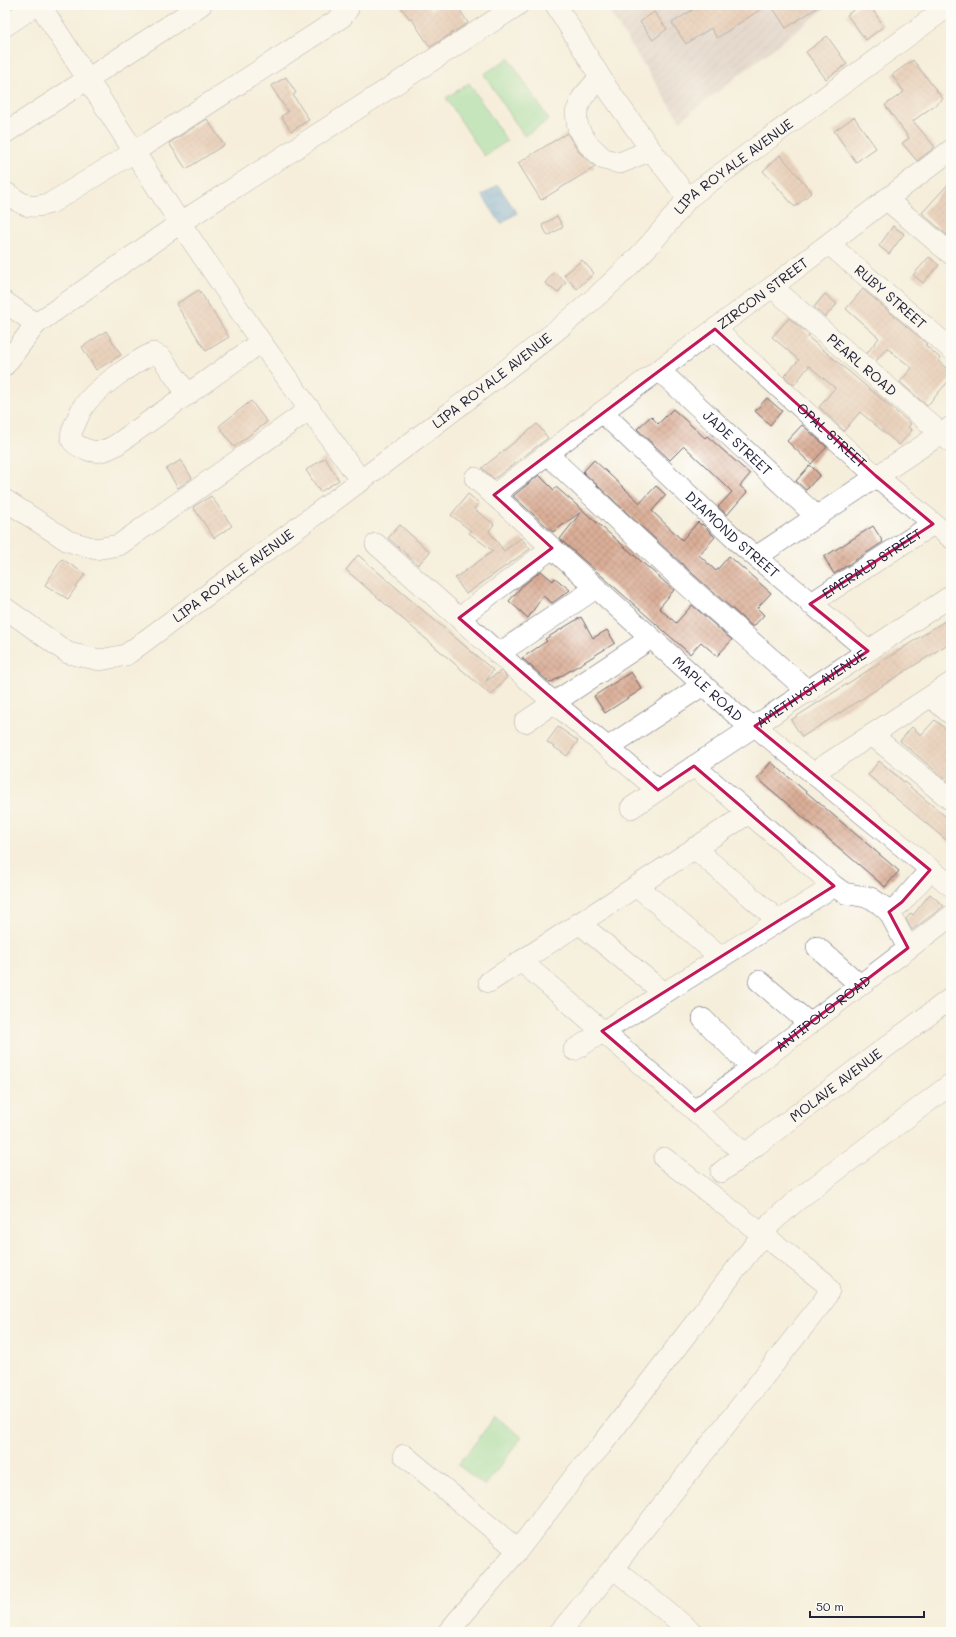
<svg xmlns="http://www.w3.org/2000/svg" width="956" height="1637" font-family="Mali,sans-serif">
<defs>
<pattern id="industrial-furrows" width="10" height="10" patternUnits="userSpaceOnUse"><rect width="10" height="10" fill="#d1bfbe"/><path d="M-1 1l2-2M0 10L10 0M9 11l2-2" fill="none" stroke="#b3a4a4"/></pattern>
<pattern id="water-waves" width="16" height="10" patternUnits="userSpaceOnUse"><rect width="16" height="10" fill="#61a1d4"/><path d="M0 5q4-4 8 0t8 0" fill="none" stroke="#5083ad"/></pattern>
<pattern id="building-cross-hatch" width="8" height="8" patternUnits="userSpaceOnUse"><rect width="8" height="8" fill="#daae97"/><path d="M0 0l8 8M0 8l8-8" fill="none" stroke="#bb9583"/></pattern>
</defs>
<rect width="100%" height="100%" fill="#fdfcf7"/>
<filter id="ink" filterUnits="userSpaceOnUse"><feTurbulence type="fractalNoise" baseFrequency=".025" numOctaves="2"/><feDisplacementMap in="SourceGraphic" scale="8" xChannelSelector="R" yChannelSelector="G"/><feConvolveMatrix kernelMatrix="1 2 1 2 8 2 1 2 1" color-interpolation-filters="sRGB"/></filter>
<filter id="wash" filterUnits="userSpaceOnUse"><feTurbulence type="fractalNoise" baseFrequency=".012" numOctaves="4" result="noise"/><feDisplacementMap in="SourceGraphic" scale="16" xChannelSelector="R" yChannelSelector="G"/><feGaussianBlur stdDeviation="0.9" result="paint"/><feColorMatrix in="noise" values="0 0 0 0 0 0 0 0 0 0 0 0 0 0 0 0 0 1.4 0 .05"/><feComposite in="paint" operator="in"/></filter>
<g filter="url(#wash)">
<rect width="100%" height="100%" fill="#f5eedb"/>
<polygon fill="url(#industrial-furrows)" points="605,5 829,5 680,121"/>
<g fill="#8dda98" stroke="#587e6a">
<polygon points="509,58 549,120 524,136 484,74"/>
<polygon points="469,83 507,141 484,156 446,98"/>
<polygon points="495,1417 522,1437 485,1486 458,1465"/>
</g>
<polygon fill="url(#water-waves)" stroke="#426288" points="498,185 517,213 501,224 482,195"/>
<g id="blocks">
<g fill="url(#building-cross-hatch)">
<polygon points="399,5 428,5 431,10 439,5 457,5 468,23 430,47 411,18 410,19"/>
<polygon points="700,5 767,5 717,38 711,28 686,44 672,23"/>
<polygon points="771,5 821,5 786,28"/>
<polygon points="860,5 869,5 884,26 866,40 847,15"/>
<polygon points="654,12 667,29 653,40 640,22"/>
<polygon points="827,36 847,64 826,79 806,52"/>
<polygon points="913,60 943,99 913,121 935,147 917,161 902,143 909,138 885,105 904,92 892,75"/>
<polygon points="286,77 296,93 293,95 309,120 291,131 281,116 288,112 271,86"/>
<polygon points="854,117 876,148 856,162 834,131"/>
<polygon points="207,119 224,145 186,169 169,143"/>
<polygon points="567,133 578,151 595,167 541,200 518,163"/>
<polygon points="780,155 812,192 795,207 763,171"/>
<polygon points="951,181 951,232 948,236 922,213"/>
<polygon points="557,216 563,227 548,236 542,225"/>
<polygon points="893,226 904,234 889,254 879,246"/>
<polygon points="929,257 939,265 923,283 913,275"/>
<polygon points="582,260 594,273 577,289 564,275"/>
<polygon points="554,272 566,282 558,293 545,283"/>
<polygon points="863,289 927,344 925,345 940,358 938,361 951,372 951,378 927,406 900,382 912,368 887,348 876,361 867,353 879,338 846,309"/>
<polygon points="199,290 229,337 206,351 176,304"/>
<polygon points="825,294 837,304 825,317 814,307"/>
<polygon points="789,318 809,335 808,337 911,424 908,427 912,430 899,445 860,412 844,431 819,407 835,388 809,366 794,385 784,376 799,360 772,337"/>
<polygon points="106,331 121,355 96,370 82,347"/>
<polygon points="767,398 782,411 770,425 755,411"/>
<polygon points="251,401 267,422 234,447 219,426"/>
<polygon points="673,409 705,438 707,436 750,474 740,486 747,492 727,515 718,507 732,492 724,484 684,446 670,460 637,429 651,416 658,424"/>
<polygon points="537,424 548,438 494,479 482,468"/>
<polygon points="802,425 827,447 811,464 787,441"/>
<polygon points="325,458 339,480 320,492 306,470"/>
<polygon points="181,460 192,478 178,488 166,469"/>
<polygon points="594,460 640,503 656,486 666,495 652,511 682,540 698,522 701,525 702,524 715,537 699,555 716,571 729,556 771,593 757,608 764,615 753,627 695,576 583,472"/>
<polygon points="810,465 820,475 806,490 796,481"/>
<polygon points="539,475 554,490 556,487 674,590 659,608 676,623 692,605 732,640 717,656 701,642 690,654 560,539 581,512 553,532 513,496"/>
<polygon points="468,494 479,503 474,509 494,524 489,531 504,551 521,538 530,549 466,594 455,578 493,551 469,533 471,531 451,515"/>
<polygon points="211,496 232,526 214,538 193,507"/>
<polygon points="400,525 430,552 418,565 388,538"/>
<polygon points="873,526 883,542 834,574 824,557"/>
<polygon points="358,555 493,670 486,681 501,671 507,677 491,695 346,570"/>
<polygon points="62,559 85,574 68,599 45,585"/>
<polygon points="541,571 553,581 555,578 570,590 566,593 552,603 543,596 528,618 509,601 521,587"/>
<polygon points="581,617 593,638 607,630 615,643 550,683 522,658 547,641 545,639"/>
<polygon points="951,617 951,642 802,737 791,720"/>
<polygon points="631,672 642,689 605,713 594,696"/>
<polygon points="935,720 951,733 951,784 900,741 912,727 921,735"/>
<polygon points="558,727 578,741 567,756 547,742"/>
<polygon points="879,761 951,821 951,844 868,775"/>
<polygon points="771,762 899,871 885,887 757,778"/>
<polygon points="930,894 944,906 912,930 906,919 911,913 913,915"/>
</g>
</g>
</g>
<g filter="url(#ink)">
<use href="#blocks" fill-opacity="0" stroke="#6c6973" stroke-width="1"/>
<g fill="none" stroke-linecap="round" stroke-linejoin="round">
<defs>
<g id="minor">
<polyline points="40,5 180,223 261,342 361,481"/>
<polyline points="556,5 607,88 651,150 688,198"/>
<polyline points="5,26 36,5"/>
<polyline points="600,77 582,98 576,113 578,128 588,144 604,159 620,163 651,150"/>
<polyline points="5,133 201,5"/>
<path d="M5 192C25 206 27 210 51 203L134 152 342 17 348 9 347 5"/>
<polyline points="886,199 951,254"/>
<path id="s1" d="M829 244 951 349"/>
<path id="s2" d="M772 287 951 442"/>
<polyline points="5,302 36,324"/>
<path id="s3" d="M715 329 876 476 951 538"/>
<polyline points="5,365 36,324 180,223 518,5"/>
<path id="s4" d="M659 370 816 516"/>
<path d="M188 395 162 358 153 353C134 362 94 390 83 407 80 412 78 418 75 424 68 438 70 443 85 449 97 454 105 451 116 445L261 342"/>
<path id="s5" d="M602 412 737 541 868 651"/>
<polyline points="547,454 687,585 809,692"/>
<path id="s6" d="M475 478 743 721 755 726 951 886"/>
<path id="s7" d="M494 495 602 412 772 287 951 150"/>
<polyline points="5,500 68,541 96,549 119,545 310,409"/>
<polyline points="376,544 553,702 658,790"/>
<polyline points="756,557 951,427"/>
<path id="s8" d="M810 604 933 524"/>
<path id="s9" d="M5 608 68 653 100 660 126 655C234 575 343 495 450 413 512 365 576 319 631 264 652 244 670 221 688 198L950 5"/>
<polyline points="459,618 552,548"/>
<polyline points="498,654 596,588"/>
<polyline points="931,697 951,714"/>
<polyline points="525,722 651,638"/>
<polyline points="872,735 951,800"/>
<polyline points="607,748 703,685"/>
<polyline points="694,766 834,886 844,893 871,898 881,905 889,912 908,948"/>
<polyline points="813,773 951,683"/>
<path id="s10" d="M631 808 951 596"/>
<polyline points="694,848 779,921"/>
<polyline points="637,886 720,957"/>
<polyline points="889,912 902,902 930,870"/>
<polyline points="579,923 664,993"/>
<polyline points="817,947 860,985"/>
<polyline points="521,961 745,1154"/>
<polyline points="759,981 810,1024"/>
<polyline points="489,982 749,813"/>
<polyline points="703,1019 752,1068"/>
<polyline points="574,1050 834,886"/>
<path id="s11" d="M695 1111 951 916"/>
<path id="s12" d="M721 1172 951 998"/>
<polyline points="404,1455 518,1550"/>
<polyline points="613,1568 692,1632"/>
<polyline points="448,1632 518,1550 578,1472 601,1446 772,1222 796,1201 951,1084"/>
<polyline points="560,1632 613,1568 825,1299 829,1290 824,1282 664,1158"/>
</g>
</defs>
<use href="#minor" stroke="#6c6973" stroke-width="22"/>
<use href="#minor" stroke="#fff" stroke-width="21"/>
</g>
</g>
<path d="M0 0H956V1637H0ZM715 329 876 476 933 524 810 604 868 651 755 726 930 870 902 902 889 912 908 948 695 1111 602 1031 834 886 694 766 658 790 459 618 552 548 494 495Z" fill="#f5eedb" fill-opacity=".55" fill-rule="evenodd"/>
<path fill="none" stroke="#c2185b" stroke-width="3" stroke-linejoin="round" d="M715 329 876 476 933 524 810 604 868 651 755 726 930 870 902 902 889 912 908 948 695 1111 602 1031 834 886 694 766 658 790 459 618 552 548 494 495Z"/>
<g text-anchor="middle" stroke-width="3" stroke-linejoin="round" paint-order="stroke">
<g font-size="14" fill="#22223b" stroke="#fdfcf7">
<text dy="5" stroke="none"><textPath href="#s9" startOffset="918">LIPA ROYALE AVENUE</textPath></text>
<text dy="5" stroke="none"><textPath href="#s7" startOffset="336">ZIRCON STREET</textPath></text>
<text dy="5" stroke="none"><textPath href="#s1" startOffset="81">RUBY STREET</textPath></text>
<text dy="5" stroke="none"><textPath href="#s2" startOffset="119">PEARL ROAD</textPath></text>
<text dy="5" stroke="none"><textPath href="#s9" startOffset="594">LIPA ROYALE AVENUE</textPath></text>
<text dy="5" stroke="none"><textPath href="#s3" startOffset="158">OPAL STREET</textPath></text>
<text dy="5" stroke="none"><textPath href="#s4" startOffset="107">JADE STREET</textPath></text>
<text dy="5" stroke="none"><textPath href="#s5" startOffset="179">DIAMOND STREET</textPath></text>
<text dy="5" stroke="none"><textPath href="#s8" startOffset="74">EMERALD STREET</textPath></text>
<text dy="5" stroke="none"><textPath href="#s9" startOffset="270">LIPA ROYALE AVENUE</textPath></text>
<text dy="5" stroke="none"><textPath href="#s6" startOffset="314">MAPLE ROAD</textPath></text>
<text dy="5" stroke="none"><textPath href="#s10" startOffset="216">AMETHYST AVENUE</textPath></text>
<text dy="5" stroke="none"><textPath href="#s11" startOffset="161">ANTIPOLO ROAD</textPath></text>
<text dy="5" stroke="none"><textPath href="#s12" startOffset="144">MOLAVE AVENUE</textPath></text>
</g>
</g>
<rect width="956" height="1637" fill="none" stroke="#fdfcf7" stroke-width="20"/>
<path d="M810 1611v6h114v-6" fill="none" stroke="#22223b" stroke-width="2"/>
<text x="816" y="1611" font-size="12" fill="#22223b" stroke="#fdfcf7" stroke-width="3" paint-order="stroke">50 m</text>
</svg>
